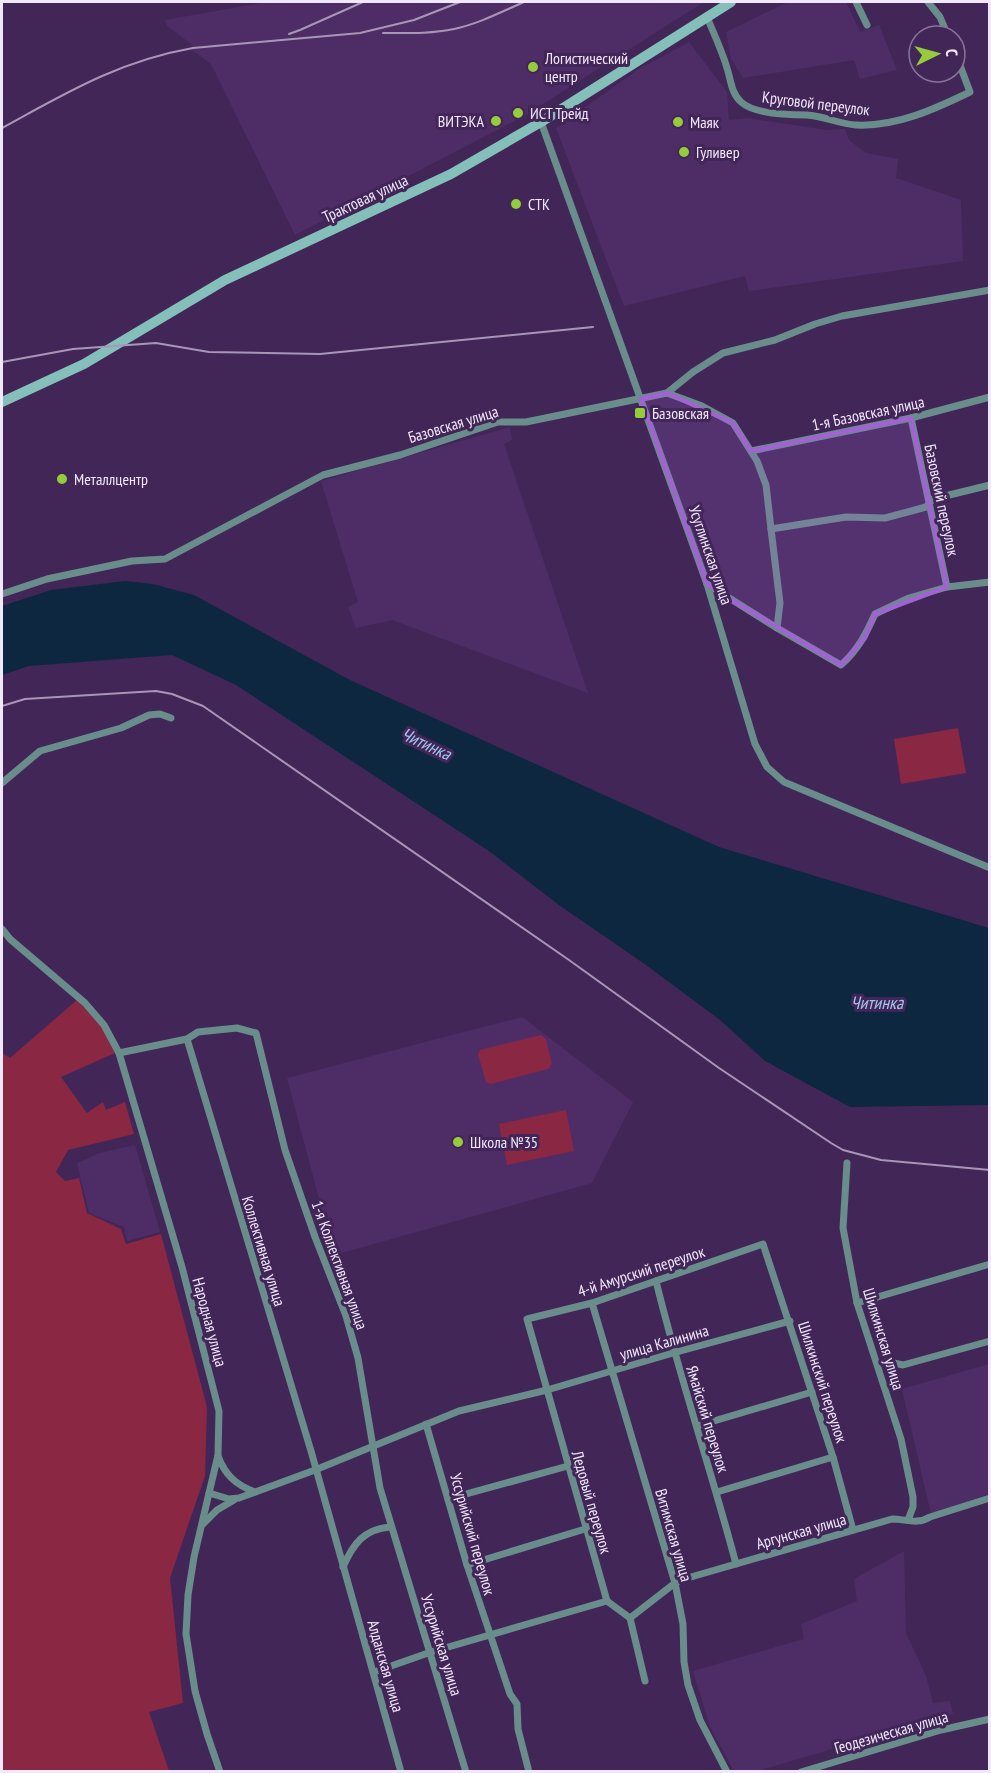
<svg xmlns="http://www.w3.org/2000/svg" width="991" height="1773" font-family="'PT Sans Narrow',sans-serif">
<rect width="100%" height="100%" fill="#422658"/>
<g fill="#4e2d67">
<polygon points="267,2 704,2 524,116 295,235 211,64 192,50 191,44 167,26 165,20"/>
<polygon points="788,2 846,2 860,32 879,25 897,70 860,79 854,60 743,78 731,59 726,32"/>
<polygon points="689,42 727,92 729,120 748,118 826,130 845,129 849,140 866,153 898,159 896,178 961,200 963,261 749,291 745,276 624,306 556,128 639,69"/>
<polygon points="510,427 512,440 504,444 588,693 392,620 356,628 348,607 358,602 321,481"/>
<polygon points="522,1017 633,1102 592,1183 334,1255 287,1078"/>
<polygon points="135,1145 160,1232 127,1241 124,1227 89,1213 77,1163 100,1153"/>
<polygon points="989,1364 989,1494 931,1514 902,1389"/>
<polygon points="904,1551 906,1633 926,1676 933,1703 950,1701 953,1714 757,1771 734,1771 710,1727 693,1671 804,1639 801,1624 857,1601 854,1579"/>
</g>
<g fill="#8a2743">
<polygon points="958,728 966,773 901,784 894,739"/>
<polygon points="77,1000 104,1028 115,1053 61,1077 87,1113 103,1102 106,1110 125,1102 134,1134 68,1150 56,1172 65,1181 79,1178 87,1213 121,1229 126,1244 161,1234 207,1407 205,1476 170,1578 183,1703 149,1712 169,1771 2,1771 2,1053 10,1058"/>
<polygon points="541,1035 546,1039 552,1064 548,1069 491,1084 486,1082 478,1054 480,1050"/>
<polygon points="566,1110 574,1151 507,1165 499,1124"/>
</g>
<polygon fill="#0c273f" points="125,581 153,584 194,595 350,680 719,847 989,928 989,1105 850,1107 765,1061 720,1020 646,965 559,905 489,851 236,685 172,655 29,666 2,675 2,606 51,590"/>
<g fill="none" stroke-linecap="round" stroke-linejoin="round">
<g stroke="#698d8a" stroke-width="7">
<polyline points="856,2 867,25"/>
<polyline points="928,2 940,17 948,36"/>
<path d="M707 17C714 34 722 51 727 68 731 80 731 93 741 102 754 114 789 115 807 115 824 116 839 124 856 125 896 127 935 109 970 92L955 52"/>
<polyline points="541,122 707,584 755,744 767,767 784,782 990,868"/>
<polyline points="667,393 702,406 733,423 757,461 766,485 771,529 780,603 777,628"/>
<polyline points="911,418 947,587"/>
<polyline points="751,451 911,418 990,397"/>
<polyline points="771,529 846,517 885,518 926,507 933,499 990,485"/>
<path d="M707 584 777 628 841 665C858 650 866 634 875 614L909 598 947 587 990 582"/>
<polyline points="2,594 47,579 132,561 165,559 323,475 400,455 498,422 526,422 667,393 693,372 723,353 775,340 815,324 842,316 990,290"/>
<polyline points="2,783 40,751 121,728 149,715 160,714 171,718"/>
<polyline points="2,929 10,939 85,1003 104,1025 119,1053 182,1267 219,1411 218,1455 194,1557 188,1595 186,1634 195,1691 207,1734 220,1772"/>
<polyline points="187,1039 311,1451 401,1772"/>
<polyline points="119,1053 187,1039 198,1032 237,1028 256,1033 285,1150 315,1237 346,1316 358,1358 380,1488 466,1772"/>
<polyline points="847,1163 843,1228 857,1303 901,1439 913,1497 913,1507 908,1520"/>
<path d="M656 1281C679 1376 711 1469 736 1564"/>
<polyline points="873,1298 889,1362 903,1365 990,1341"/>
<polyline points="592,1303 675,1583 683,1624 684,1662 688,1685 700,1720 727,1772"/>
<polyline points="857,1303 990,1264"/>
<polyline points="426,1424 467,1565 510,1694 517,1704 518,1729 529,1772"/>
<polyline points="697,1426 812,1392"/>
<path d="M218 1456C225 1475 236 1485 255 1492"/>
<polyline points="717,1492 833,1457"/>
<polyline points="209,1493 229,1499 239,1498 315,1470 459,1411 547,1390 673,1353 790,1321"/>
<polyline points="448,1499 568,1466"/>
<polyline points="203,1524 217,1510 234,1500"/>
<polyline points="467,1565 585,1529"/>
<path d="M343 1567C353 1544 364 1529 390 1527"/>
<path d="M630 1618 675 1583 684 1579 892 1519C906 1519 917 1525 930 1517L990 1498"/>
<polyline points="374,1672 431,1652 607,1601"/>
<polyline points="645,1681 630,1618 607,1601 527,1319 592,1303 763,1244 833,1457 853,1530"/>
<polyline points="801,1772 941,1730 990,1719"/>
</g>
<polyline stroke="#84bfb9" stroke-width="10" points="2,402 84,364 225,280 451,174 541,122 731,2"/>
<g stroke="#a896b7" stroke-width="2">
<path d="M383 33C406 33 431 34 454 29 478 24 501 12 524 2"/>
<polyline points="289,34 300,30 363,2"/>
<path d="M2 128C66 93 119 61 193 48L360 33 414 20 460 2"/>
<polyline points="2,362 73,349 156,343 209,352 320,354 593,327"/>
<polyline points="2,706 25,699 156,691 172,694 203,706 569,960 719,1068 831,1143 843,1150 881,1160 990,1170"/>
</g>
</g>
<path fill="#9f64d1" fill-opacity="0.2" stroke="#9f64d1" stroke-width="4.5" stroke-linejoin="round" d="M667 393 733 423 751 451 911 418 947 587 875 614 865 638 841 665 723 595 707 584 641 399Z"/>
<g fill="#95cc3b" stroke="#422658" stroke-width="2">
<circle cx="533" cy="67" r="6"/>
<circle cx="518" cy="113" r="6"/>
<circle cx="496" cy="121" r="6"/>
<circle cx="678" cy="122" r="6"/>
<circle cx="684" cy="152" r="6"/>
<circle cx="516" cy="204" r="6"/>
<rect x="634" y="407" width="12" height="12" rx="3"/>
<circle cx="62" cy="479" r="6"/>
<circle cx="458" cy="1142" r="6"/>
</g>
<g text-anchor="middle" stroke-width="6" stroke-linejoin="round" paint-order="stroke">
<g font-size="16" fill="#f2e8fc" stroke="#422658" text-anchor="start">
<text x="545" y="64">Логистический<tspan x="545" dy="18">центр</tspan></text>
<text x="530" y="119">ИСТ Трейд</text>
<text x="484" y="127" text-anchor="end">ВИТЭКА</text>
<text x="690" y="128">Маяк</text>
<text x="696" y="158">Гуливер</text>
<text x="528" y="210">СТК</text>
<text x="652" y="419">Базовская</text>
<text x="74" y="485">Металлцентр</text>
<text x="470" y="1148">Школа №35</text>
</g>
<g font-size="16" fill="#f2e8fc" stroke="#422658">
<text transform="translate(816 103) rotate(7)" y="6">Круговой переулок</text>
<text transform="translate(365 198) rotate(-25)" y="6">Трактовая улица</text>
<text transform="translate(868 413) rotate(-12)" y="6">1-я Базовская улица</text>
<text transform="translate(453 424) rotate(-17)" y="6">Базовская улица</text>
<text transform="translate(942 500) rotate(78)" y="6">Базовский переулок</text>
<text transform="translate(711 555) rotate(71)" y="6">Усуглинская улица</text>
<text transform="translate(264 1251) rotate(73)" y="6">Коллективная улица</text>
<text transform="translate(340 1265) rotate(70)" y="6">1-я Коллективная улица</text>
<text transform="translate(641 1271) rotate(-18)" y="6">4-й Амурский переулок</text>
<text transform="translate(210 1322) rotate(75)" y="6">Народная улица</text>
<text transform="translate(884 1339) rotate(73)" y="6">Шилкинская улица</text>
<text transform="translate(664 1342) rotate(-16)" y="6">улица Калинина</text>
<text transform="translate(823 1382) rotate(72)" y="6">Шилкинский переулок</text>
<text transform="translate(708 1419) rotate(73)" y="6">Ямайский переулок</text>
<text transform="translate(592 1502) rotate(74)" y="6">Ледовый переулок</text>
<text transform="translate(801 1531) rotate(-16)" y="6">Аргунская улица</text>
<text transform="translate(473 1534) rotate(74)" y="6">Уссурийский переулок</text>
<text transform="translate(674 1535) rotate(74)" y="6">Витимская улица</text>
<text transform="translate(442 1645) rotate(73)" y="6">Уссурийская улица</text>
<text transform="translate(386 1666) rotate(74)" y="6">Алданская улица</text>
<text transform="translate(891 1732) rotate(-16)" y="6">Геодезическая улица</text>
</g>
<g font-size="18" font-style="italic" fill="#a0c6ec" stroke="#422658">
<text transform="translate(426 744) rotate(25)" y="6">Читинка</text>
<text x="877" y="1009">Читинка</text>
</g>
</g>
<rect width="991" height="1773" fill="none" stroke="#f2e8fc" stroke-width="6"/>
<g transform="translate(937 54) rotate(85)"><circle r="28" fill="#422658" stroke="#88749a" stroke-width="1.5"/>
<path d="M0-4.5L10 22L0 15L-10 22Z" fill="#95cc3b"/>
<text y="-9" font-size="16" font-weight="bold" text-anchor="middle" fill="#f2e8fc">С</text>
</g>
</svg>
